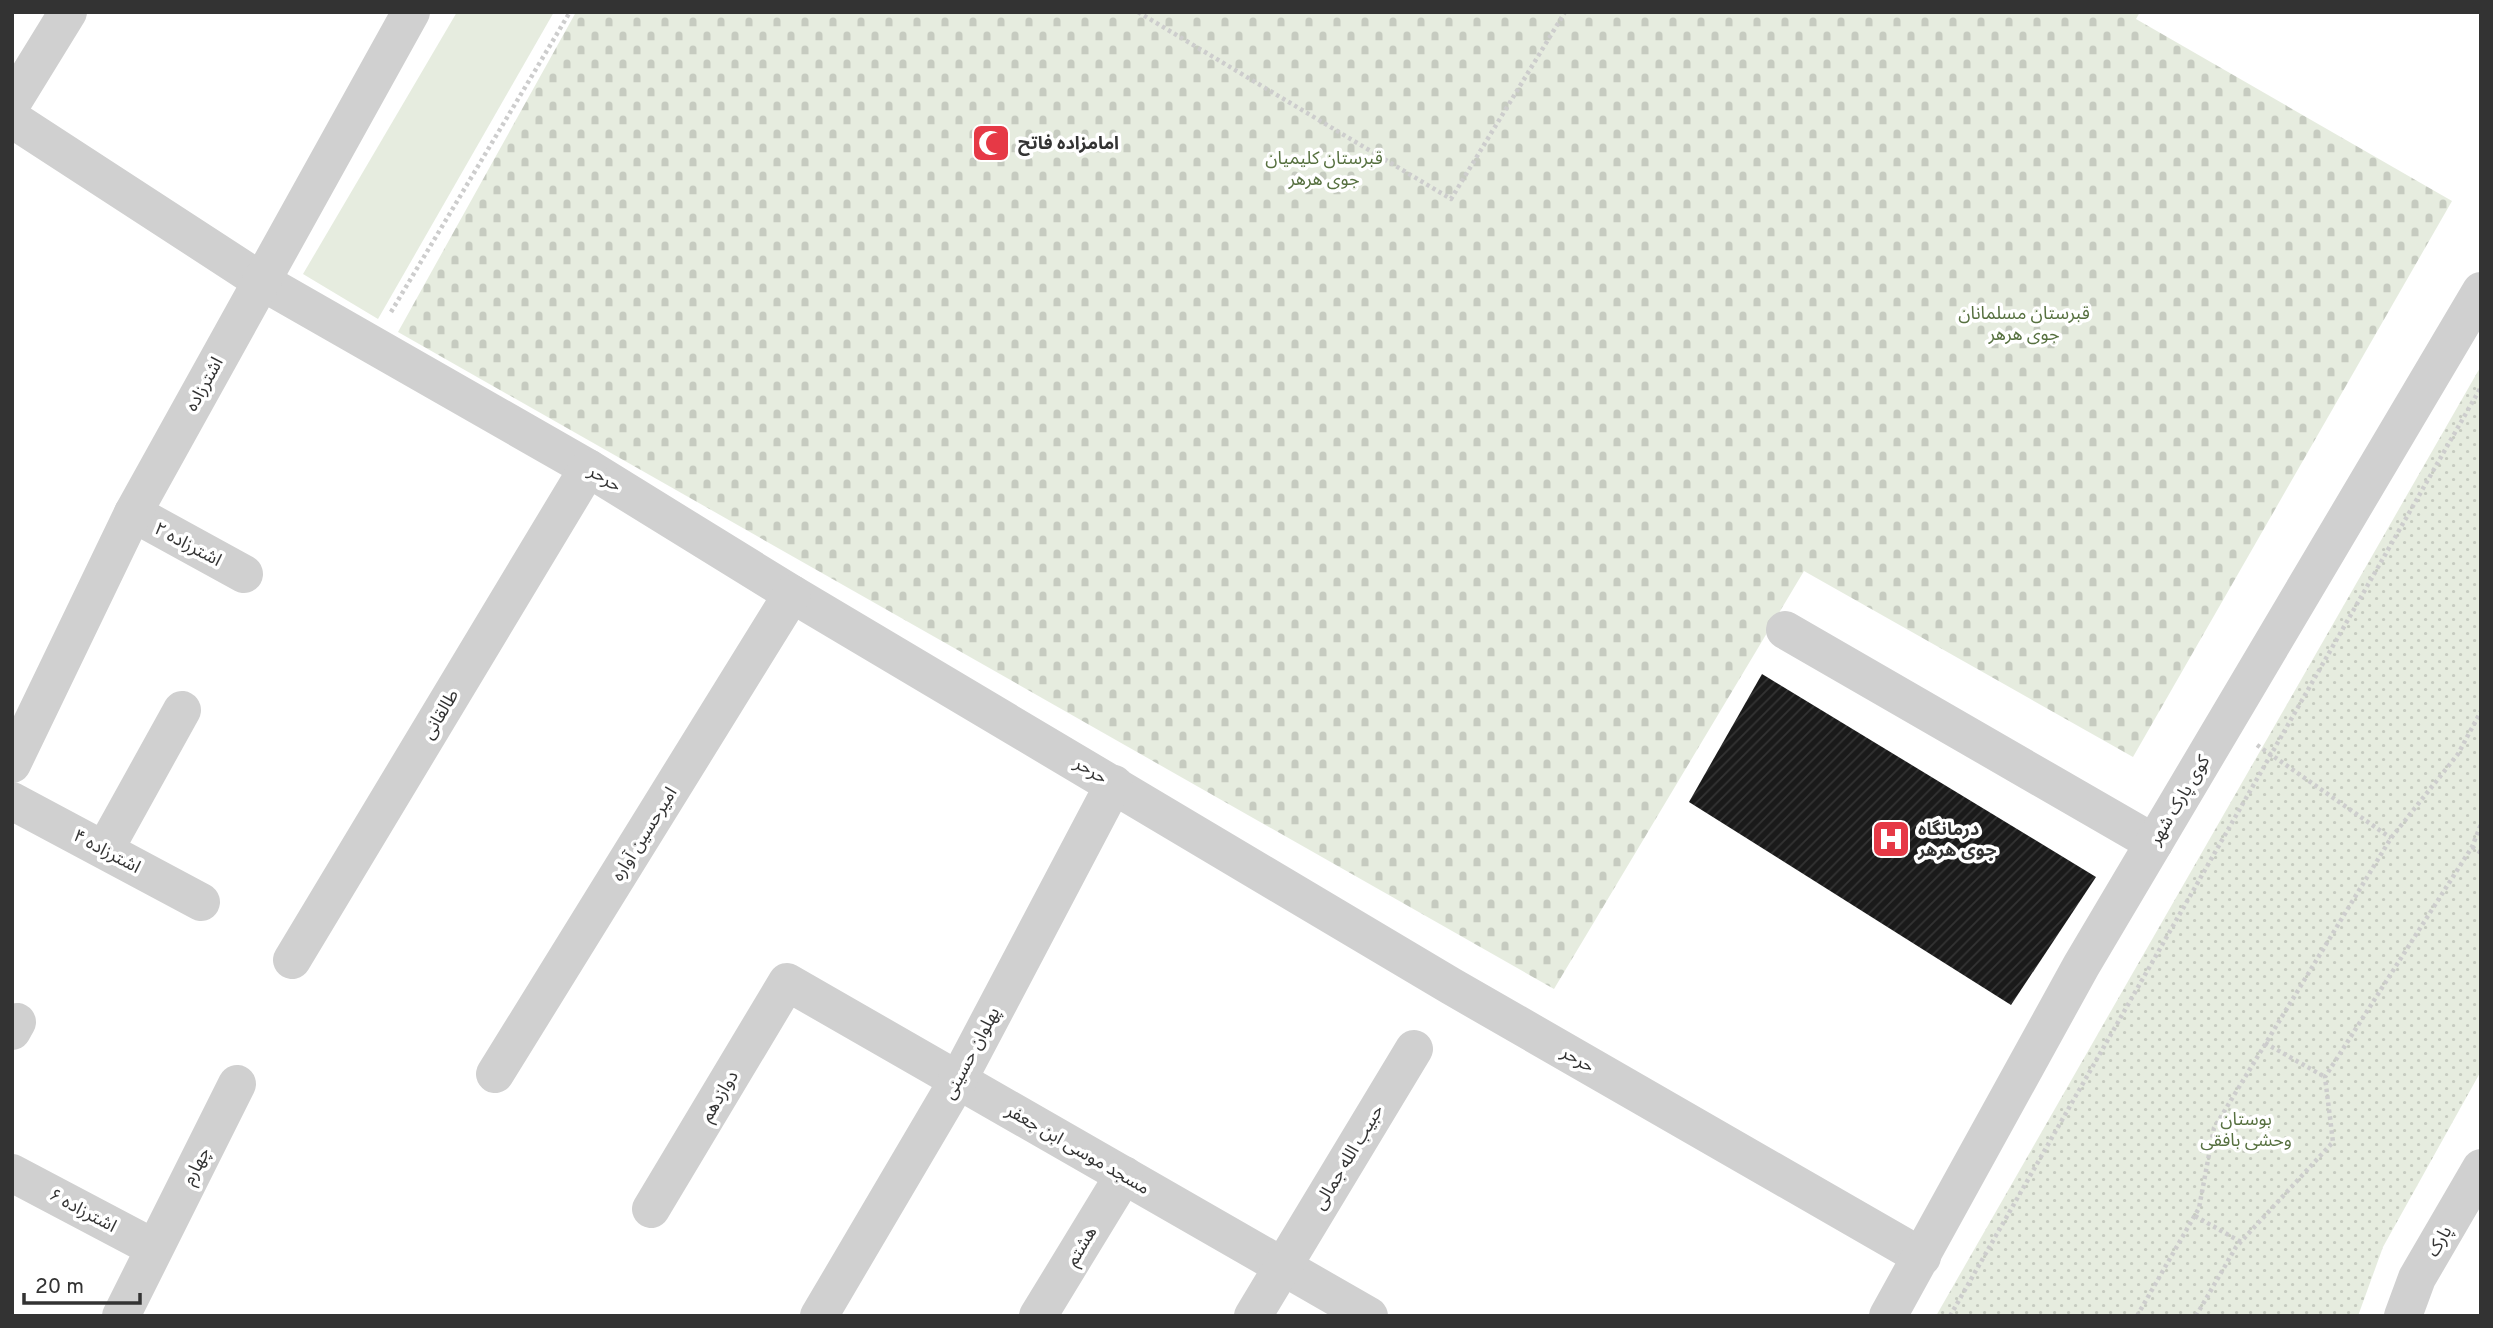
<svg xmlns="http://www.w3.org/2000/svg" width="2493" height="1328" font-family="Overpass,'Noto Sans Arabic',sans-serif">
<defs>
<pattern id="cemetery-stones" width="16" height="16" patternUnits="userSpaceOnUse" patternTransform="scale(1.75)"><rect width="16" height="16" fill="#e6ecdf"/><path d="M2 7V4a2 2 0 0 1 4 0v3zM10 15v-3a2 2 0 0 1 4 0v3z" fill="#c6cbc0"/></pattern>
<pattern id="park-dots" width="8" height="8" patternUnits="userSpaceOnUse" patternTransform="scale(1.75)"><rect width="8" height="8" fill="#e6ecdf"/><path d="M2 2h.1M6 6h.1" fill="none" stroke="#c6cbc0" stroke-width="1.8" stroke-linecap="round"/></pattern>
<pattern id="building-hatch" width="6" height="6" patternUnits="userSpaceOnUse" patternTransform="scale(1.75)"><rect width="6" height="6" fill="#1a1a1a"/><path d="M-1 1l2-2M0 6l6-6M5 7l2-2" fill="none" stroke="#333"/></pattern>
</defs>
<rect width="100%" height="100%" fill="#fff"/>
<polygon fill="#e6ecdf" points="457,12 554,12 378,319 303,274"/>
<polygon fill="url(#cemetery-stones)" points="576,12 2140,12 2136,19 2452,201 2133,757 1804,571 1554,989 398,332"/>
<polygon fill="url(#park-dots)" points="2481,366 2481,1071 2383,1247 2358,1316 1936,1316"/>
<polygon fill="url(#building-hatch)" points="1762,674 2096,877 2011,1005 1689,802"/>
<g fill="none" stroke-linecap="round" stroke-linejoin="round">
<g stroke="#cdcdcd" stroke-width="4.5" stroke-dasharray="3.5 3.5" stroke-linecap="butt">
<polyline points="1138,12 1451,199 1565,12"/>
<polyline points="391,312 570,12"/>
<polyline points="2257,745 2391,838"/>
<polyline points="2472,847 2481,853"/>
<polyline points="2265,1043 2325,1077"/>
<polyline points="2195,1216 2241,1242"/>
<polyline points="1950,1316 2481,387"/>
<polyline points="2137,1316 2199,1208 2214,1128 2391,838 2458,754 2481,711"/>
<polyline points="2196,1316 2236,1247 2333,1142 2325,1077 2472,847 2481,824"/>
</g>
<g stroke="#d0d0d0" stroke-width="38">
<polyline points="12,103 68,12"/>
<polyline points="12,119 261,281 588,468 792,594 1451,986 1922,1257"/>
<polyline points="133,513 244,574"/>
<polyline points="1785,630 2154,843"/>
<polyline points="12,801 201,902"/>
<polyline points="105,849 182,710"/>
<polyline points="292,960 588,468"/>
<polyline points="12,1031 17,1022"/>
<polyline points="495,1074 792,594"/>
<polyline points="12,1173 154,1248"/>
<polyline points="651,1209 787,982 1369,1316"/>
<polyline points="121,1316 237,1084"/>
<polyline points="819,1316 958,1080 1114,784"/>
<polyline points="1038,1316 1124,1175"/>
<polyline points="1253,1316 1414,1049"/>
<polyline points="2403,1316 2417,1278 2481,1168"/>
</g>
<g stroke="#d0d0d0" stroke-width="38">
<polyline points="12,764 133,513 411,12"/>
<polyline points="1888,1316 2081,966 2481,291"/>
</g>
</g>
<defs>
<symbol id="mosque-square" viewBox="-11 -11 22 22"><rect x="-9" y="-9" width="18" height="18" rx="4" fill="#e63946" stroke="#fff"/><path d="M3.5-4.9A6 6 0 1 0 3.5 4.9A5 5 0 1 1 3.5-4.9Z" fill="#fff"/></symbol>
<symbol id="hospital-square" viewBox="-11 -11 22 22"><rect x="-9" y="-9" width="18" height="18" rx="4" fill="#e63946" stroke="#fff"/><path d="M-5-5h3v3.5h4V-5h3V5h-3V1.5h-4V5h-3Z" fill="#fff"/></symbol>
</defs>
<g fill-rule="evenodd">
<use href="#mosque-square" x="969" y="121" width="44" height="44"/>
<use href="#hospital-square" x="1869" y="817" width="44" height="44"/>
</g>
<g text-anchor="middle" stroke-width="7" stroke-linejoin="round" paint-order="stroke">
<g font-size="18" font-weight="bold" fill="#333" stroke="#fff" text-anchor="start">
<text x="1018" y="149">امامزاده فاتح</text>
<text x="1918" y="835">درمانگاه<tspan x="1918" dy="21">جوی هرهر</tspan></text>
</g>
<g font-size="18" fill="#56703f" stroke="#fff">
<text x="1324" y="164">قبرستان کلیمیان<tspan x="1324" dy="21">جوی هرهر</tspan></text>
<text x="2024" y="319">قبرستان مسلمانان<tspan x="2024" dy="21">جوی هرهر</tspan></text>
<text x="2246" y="1125">بوستان<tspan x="2246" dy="21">وحشی بافقی</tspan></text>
</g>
<g font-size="18" fill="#333" stroke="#fff">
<text transform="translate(204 384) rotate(-61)" y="6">اشترزاده</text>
<text transform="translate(605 478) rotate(31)" y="6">حرحر</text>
<text transform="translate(188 544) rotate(28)" y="6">اشترزاده ۲</text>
<text transform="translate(440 714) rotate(-59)" y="6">طالقانی</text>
<text transform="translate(1091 770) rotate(31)" y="6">حرحر</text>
<text transform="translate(2179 800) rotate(-59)" y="6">کوی پارک شهر</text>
<text transform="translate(644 834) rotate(-58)" y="6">امیرحسین آواره</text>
<text transform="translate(107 851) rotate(28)" y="6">اشترزاده ۴</text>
<text transform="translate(971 1053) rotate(-62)" y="6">پهلوان حسینی</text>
<text transform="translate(1578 1059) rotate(30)" y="6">حرحر</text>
<text transform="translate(719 1096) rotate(-59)" y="6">دوازدهم</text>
<text transform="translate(1078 1149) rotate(30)" y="6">مسجد موسی ابن جعفر</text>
<text transform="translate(1348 1157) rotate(-59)" y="6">حبیب الله جمالی</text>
<text transform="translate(196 1166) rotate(-63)" y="6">چهارم</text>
<text transform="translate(83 1210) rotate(28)" y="6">اشترزاده ۶</text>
<text transform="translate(2439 1241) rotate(-60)" y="6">پارک</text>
<text transform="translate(1081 1246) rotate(-59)" y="6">هشتم</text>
</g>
</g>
<rect width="2493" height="1328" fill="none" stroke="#333333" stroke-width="28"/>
<path d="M24 1293v10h116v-10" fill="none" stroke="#333333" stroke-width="3.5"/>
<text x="35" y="1293" font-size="21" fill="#333333" stroke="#ffffff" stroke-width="5" paint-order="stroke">20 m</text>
</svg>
